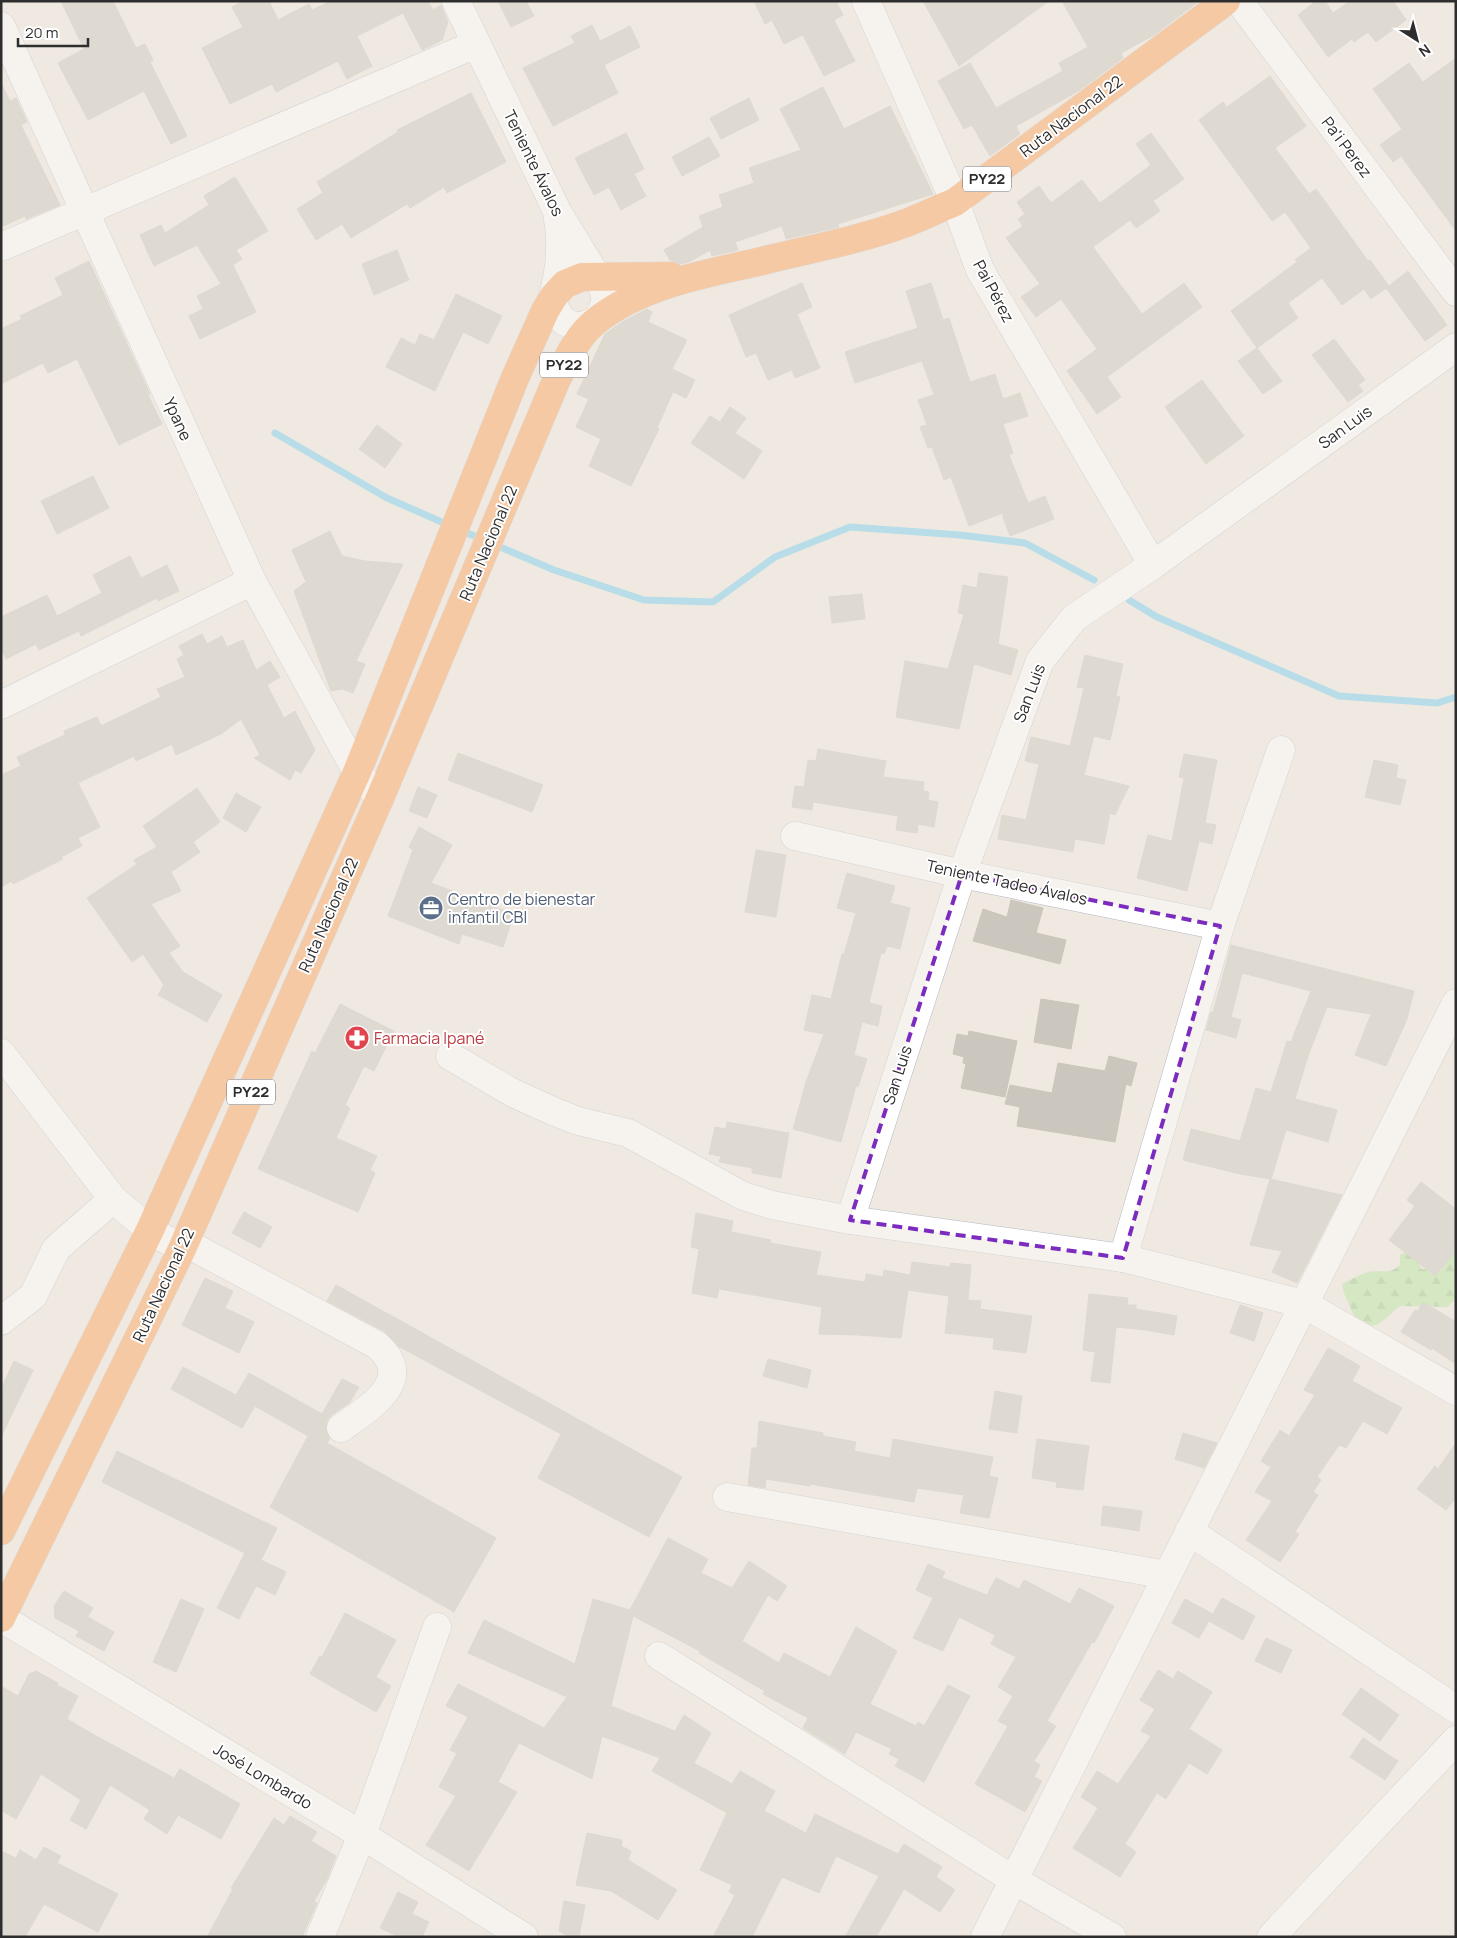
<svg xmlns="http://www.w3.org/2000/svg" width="1457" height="1938" font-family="Manrope,sans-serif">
<defs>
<pattern id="forest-firs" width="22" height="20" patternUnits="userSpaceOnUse" patternTransform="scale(1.25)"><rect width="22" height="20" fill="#b6e59e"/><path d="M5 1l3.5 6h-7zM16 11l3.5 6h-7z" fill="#9dc588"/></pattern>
</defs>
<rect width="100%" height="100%" fill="#efe9e1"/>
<path fill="url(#forest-firs)" d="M1456 1247V1299L1447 1307 1400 1306C1392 1312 1384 1322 1375 1325 1357 1330 1353 1313 1348 1302 1345 1296 1343 1291 1342 1284 1350 1280 1357 1276 1365 1273 1377 1268 1389 1276 1400 1265V1255L1408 1250 1418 1260 1421 1269 1441 1270 1444 1265 1445 1255Z"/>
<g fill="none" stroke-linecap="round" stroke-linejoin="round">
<g stroke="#75cff0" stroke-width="7">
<polyline points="275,433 387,498 451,526"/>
<polyline points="461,530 483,540"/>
<polyline points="493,544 554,570 644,600 713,602 775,557 850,527 960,535 1025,543 1094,580"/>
<polyline points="1129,600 1157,617 1339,696 1437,703 1456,697"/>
</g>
</g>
<g fill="#cbc7bf" stroke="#cbc5ba">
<polygon points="61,1 113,1 136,48 145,44 153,60 150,62 187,136 171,144 144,91 88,120 58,63 84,49"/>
<polygon points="244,1 269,1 278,20 309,4 312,10 331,1 428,1 433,10 441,5 448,22 442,40 422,50 403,13 357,36 372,66 347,79 338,61 276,92 272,84 230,104 202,48 243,27 232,7"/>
<polygon points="498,1 526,1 534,16 511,27"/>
<polygon points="754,1 836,1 843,15 834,20 855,61 824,76 803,35 784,44 772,20 765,24"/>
<polygon points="923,1 1049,1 959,66"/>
<polygon points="1062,1 1199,1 1154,35 1121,53 1123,58 1080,90 1016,126 1020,134 990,156 972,125 964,129 938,81 970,63 996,108 1063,71 1059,63 1088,47"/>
<polygon points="1316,1 1325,1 1333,13 1350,1 1393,1 1406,20 1376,42 1368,32 1354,42 1352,39 1328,57 1298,15"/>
<polygon points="592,25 600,41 630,26 640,47 604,65 618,93 553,126 523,68 575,43 571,36"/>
<polygon points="1456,58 1456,231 1401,156 1393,162 1380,145 1402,129 1373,89 1409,63 1423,82"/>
<polygon points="1270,76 1306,126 1275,148 1309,194 1316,189 1368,261 1370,260 1389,286 1408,271 1447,325 1425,341 1386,288 1371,299 1364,289 1342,305 1322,278 1288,303 1298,318 1257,348 1231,311 1297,262 1295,260 1311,248 1285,212 1272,221 1199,120 1223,102 1227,107"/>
<polygon points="1,83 10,101 16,98 27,122 21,125 60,205 26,219 25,216 1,227"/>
<polygon points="823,87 844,129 890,106 933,194 838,224 839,227 786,239 782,226 735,242 738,250 712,256 710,250 691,261 681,264 670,260 664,250 703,227 699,216 723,207 719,195 754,183 749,168 801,150 780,109"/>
<polygon points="471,93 506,162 447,193 444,187 410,208 407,204 351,238 342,224 316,240 297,209 323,193 317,182 398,132 397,130"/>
<polygon points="749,98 759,120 721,139 710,118"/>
<polygon points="626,133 644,169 634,174 646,196 621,210 609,187 594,195 575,158"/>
<polygon points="1151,133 1184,179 1153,201 1160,211 1136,228 1130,220 1093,247 1142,314 1184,283 1202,307 1107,377 1121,397 1097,414 1067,371 1097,349 1061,299 1036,317 1021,297 1040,284 1006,238 1023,226 1018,219 1025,214 1017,202 1039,186 1051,203 1082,180 1100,203 1151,165 1136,144"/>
<polygon points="709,137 720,156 682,176 672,157"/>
<polygon points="235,177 268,231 236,250 242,259 233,265 256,312 200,339 189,316 203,309 197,296 221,284 197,245 154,266 140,235 161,225 165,233 209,205 204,196"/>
<polygon points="397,250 409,280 374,295 362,264"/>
<polygon points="89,261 150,394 148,395 162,424 119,445 77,359 48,373 43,363 1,384 1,329 22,319 20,316 63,295 55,278"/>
<polygon points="802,283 812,307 797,314 820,368 795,378 792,370 768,380 756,353 746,357 729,315"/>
<polygon points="931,283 943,320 949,318 970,382 995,374 1003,399 1020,393 1028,416 1003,424 1013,453 1009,455 1028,503 1045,496 1054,519 1010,536 1003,517 1003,513 969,526 951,477 944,480 932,447 928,448 920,427 927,425 918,400 934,395 922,361 855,383 845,352 918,328 906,291"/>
<polygon points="456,294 502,316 488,344 463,332 435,391 386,367 401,338 415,345 420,334 434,340"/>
<polygon points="647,309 652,312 648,322 687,340 672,369 695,380 686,398 673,392 657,428 659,429 631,486 589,466 601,439 576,427 589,399 577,394 605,334 622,322"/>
<polygon points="1334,339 1365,380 1358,385 1363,391 1348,402 1312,355"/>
<polygon points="1257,348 1282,381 1263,394 1238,361"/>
<polygon points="1202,380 1244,436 1206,464 1165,407"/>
<polygon points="730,407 746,418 735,433 762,451 744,479 691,443 710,416 720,422"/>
<polygon points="377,425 402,444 385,468 359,449"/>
<polygon points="93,476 109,508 57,534 41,501"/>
<polygon points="330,531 342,556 365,561 403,564 356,661 365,664 353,693 342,689 331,691 294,591 306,582 292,550"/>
<polygon points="130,556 141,578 167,565 179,591 158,601 157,598 81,636 79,631 39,650 36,644 6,659 1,648 1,617 47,595 57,616 102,593 93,575"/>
<polygon points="979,573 1008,577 998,644 1018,650 1011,675 974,664 959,729 896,717 905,661 948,669 964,614 958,613 963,585 977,588"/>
<polygon points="862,594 865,619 832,623 829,597"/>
<polygon points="202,634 207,644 222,636 227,647 243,640 256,670 270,661 280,677 267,685 284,718 295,711 315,750 301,773 295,770 290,780 254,758 260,755 241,719 221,734 176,755 172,744 136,761 134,756 78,783 100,827 78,838 82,846 61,857 63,859 13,884 12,881 1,887 1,775 21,766 17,757 65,735 64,731 97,717 101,726 161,697 157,689 185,677 177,659 184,655 179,646"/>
<polygon points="1085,655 1123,664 1116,696 1120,697 1110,740 1094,736 1084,775 1129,786 1115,815 1110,813 1104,844 1075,839 1073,852 998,839 1002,815 1026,820 1039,764 1025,761 1031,737 1070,746 1084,688 1077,687"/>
<polygon points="818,749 886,761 883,777 924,782 923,791 929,792 928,800 938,802 934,827 918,824 917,833 896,830 898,816 813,802 812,810 792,807 795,786 804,787 808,760 816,761"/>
<polygon points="458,753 543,785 532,812 448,780"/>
<polygon points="1184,754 1217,760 1205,823 1216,825 1212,844 1199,841 1187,891 1137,878 1148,835 1172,841 1184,778 1179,777"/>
<polygon points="1374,760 1398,765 1396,778 1406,780 1400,805 1365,797"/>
<polygon points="418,787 437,795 427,818 409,811"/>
<polygon points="197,788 220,822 193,842 200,852 171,872 181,891 151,904 180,946 169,953 183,972 222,995 207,1022 158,995 164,985 143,954 132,962 87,898 137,864 134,860 157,847 143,826"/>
<polygon points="236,793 261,807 246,832 223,818"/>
<polygon points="419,827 452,845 431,883 514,914 503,947 462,934 459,944 388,916 413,850 409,847"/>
<polygon points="756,850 786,855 776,917 745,912"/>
<polygon points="847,873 895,886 890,903 910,908 900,949 887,946 884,954 881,953 869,1003 882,1006 878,1026 862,1022 854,1055 867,1059 858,1087 856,1086 841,1142 793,1129 806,1082 824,1034 804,1030 812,995 831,999 842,954 844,954 856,913 837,908"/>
<polygon points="1011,900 1043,908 1036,933 1066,940 1060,964 973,941 983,909 1007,917"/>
<polygon points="1231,945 1414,991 1407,1019 1386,1066 1355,1055 1371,1014 1327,1007 1308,1056 1295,1099 1337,1110 1328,1142 1286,1130 1271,1179 1240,1174 1183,1160 1191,1129 1240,1141 1256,1088 1271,1092 1287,1041 1291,1042 1311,991 1242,973 1231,1017 1241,1020 1236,1038 1206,1030 1211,1012 1213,1013"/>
<polygon points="1041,999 1079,1005 1071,1049 1034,1042"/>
<polygon points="340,1004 394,1031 374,1071 364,1066 345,1105 350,1108 336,1138 377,1156 370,1170 375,1173 358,1212 258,1169 312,1051 315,1053"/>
<polygon points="969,1031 1017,1041 1005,1097 961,1088 966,1064 963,1063 964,1057 953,1054 957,1034 968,1036"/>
<polygon points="1109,1056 1137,1063 1131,1086 1126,1084 1115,1142 1017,1126 1020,1107 1005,1104 1010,1085 1052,1093 1058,1063 1105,1071"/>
<polygon points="727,1122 789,1133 781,1178 752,1173 752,1168 719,1162 721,1156 709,1154 715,1127 726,1129"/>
<polygon points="1270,1179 1342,1195 1297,1283 1272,1272 1282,1251 1250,1245"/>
<polygon points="1421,1182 1456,1209 1456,1250 1435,1276 1389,1240 1415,1206 1407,1200"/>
<polygon points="244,1212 272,1227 260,1248 232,1233"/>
<polygon points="696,1213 733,1221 731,1232 771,1240 770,1243 821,1252 816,1275 865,1282 866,1274 883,1277 884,1270 910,1275 909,1281 912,1262 950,1267 951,1263 971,1265 968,1300 981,1301 980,1309 1032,1316 1026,1353 993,1349 994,1338 945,1333 949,1296 908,1290 901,1338 858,1335 819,1334 822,1307 719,1289 717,1298 692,1293 699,1249 691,1247"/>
<polygon points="205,1278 233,1291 225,1308 254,1322 239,1353 182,1325"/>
<polygon points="336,1285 682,1477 649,1537 538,1478 561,1434 398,1346 384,1331 327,1301"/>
<polygon points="1089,1294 1128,1298 1127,1305 1136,1305 1136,1309 1177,1316 1174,1335 1146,1330 1116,1327 1110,1383 1091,1381 1095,1352 1083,1350"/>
<polygon points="1423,1302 1456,1322 1456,1364 1432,1348 1431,1350 1401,1332 1415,1310 1418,1311"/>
<polygon points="1240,1305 1263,1313 1254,1341 1230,1333"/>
<polygon points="1328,1348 1360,1366 1352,1381 1402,1408 1387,1434 1363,1421 1346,1448 1339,1445 1317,1477 1321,1480 1313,1492 1318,1495 1295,1532 1299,1534 1280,1562 1246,1540 1272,1501 1255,1492 1271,1467 1261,1461 1280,1430 1289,1436 1315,1395 1304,1390"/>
<polygon points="768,1359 811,1370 807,1388 763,1376"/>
<polygon points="14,1361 33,1370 1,1437 1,1389"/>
<polygon points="183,1367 236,1395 249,1373 322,1414 342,1379 359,1387 350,1402 332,1415 327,1421 326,1430 330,1438 327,1443 496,1538 454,1612 270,1507 308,1436 255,1406 242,1428 171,1389"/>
<polygon points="995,1391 1022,1396 1017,1433 989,1429"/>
<polygon points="759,1421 823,1433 823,1436 856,1442 854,1451 890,1458 893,1439 993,1457 989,1476 998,1478 989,1518 960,1513 964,1495 917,1488 914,1502 810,1484 810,1486 766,1479 765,1488 748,1485 752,1448 757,1448"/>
<polygon points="1183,1433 1217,1443 1204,1468 1175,1459"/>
<polygon points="1037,1439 1089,1446 1083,1490 1056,1487 1057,1482 1032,1478"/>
<polygon points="1456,1443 1456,1498 1446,1510 1417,1489 1435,1466 1438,1469"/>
<polygon points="117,1451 277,1528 261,1560 286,1572 275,1595 256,1586 239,1619 217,1608 245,1553 102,1482"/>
<polygon points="1103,1506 1142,1511 1139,1531 1101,1525"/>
<polygon points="668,1538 708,1559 701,1573 732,1588 749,1561 787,1586 777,1601 768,1595 742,1641 779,1663 784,1653 830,1677 856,1627 897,1651 870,1704 916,1726 918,1722 924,1726 948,1685 970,1696 924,1782 895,1766 899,1759 889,1754 892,1749 856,1732 845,1754 843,1753 803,1728 808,1718 763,1694 765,1691 699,1653 700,1651 633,1616 611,1706 675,1731 684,1715 711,1733 694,1763 732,1784 740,1771 775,1791 764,1811 806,1833 815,1814 898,1854 904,1844 942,1867 936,1877 955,1890 940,1912 904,1889 876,1937 845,1937 879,1876 836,1856 819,1893 782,1877 752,1937 713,1937 735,1895 729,1892 732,1885 700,1870 727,1813 652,1771 660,1758 602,1736 592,1779 519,1743 498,1782 517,1792 469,1871 426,1845 456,1796 439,1787 457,1753 450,1750 468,1717 446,1706 458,1684 544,1728 567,1697 468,1653 484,1620 575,1664 593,1599 630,1610"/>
<polygon points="928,1564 945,1572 942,1578 987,1595 996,1578 1019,1589 1024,1580 1070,1604 1079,1588 1114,1606 1094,1643 1092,1642 1047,1721 1056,1726 1034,1761 1040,1765 1034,1777 1042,1781 1025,1812 975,1784 1008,1726 998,1721 1013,1696 998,1687 1016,1657 991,1644 995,1635 959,1617 943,1651 913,1638 933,1598 916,1590"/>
<polygon points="64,1591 93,1608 79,1631 55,1618 54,1606"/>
<polygon points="1222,1598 1255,1616 1243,1640 1209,1621"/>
<polygon points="181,1599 204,1609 176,1672 153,1662"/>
<polygon points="1185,1599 1213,1614 1199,1638 1172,1623"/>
<polygon points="345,1613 396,1640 376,1677 391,1686 376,1712 310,1674 320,1656 322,1657"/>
<polygon points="88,1617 114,1632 104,1651 76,1636"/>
<polygon points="1266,1638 1292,1650 1281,1673 1255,1661"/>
<polygon points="1158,1670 1173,1679 1178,1671 1212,1692 1189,1729 1222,1750 1207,1774 1189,1763 1166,1799 1157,1793 1125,1844 1136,1852 1120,1877 1073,1848 1098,1808 1081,1797 1097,1771 1118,1784 1151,1736 1141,1731 1155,1709 1140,1700"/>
<polygon points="36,1671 58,1683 57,1685 78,1696 67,1719 96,1736 174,1778 180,1769 240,1804 221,1839 178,1815 167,1834 144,1819 150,1810 110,1785 86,1829 70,1820 81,1800 41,1774 16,1819 1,1810 1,1686 18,1696 29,1674"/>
<polygon points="1361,1688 1399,1715 1380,1741 1342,1714"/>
<polygon points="1363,1738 1398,1761 1385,1780 1350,1757"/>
<polygon points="290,1816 317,1832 311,1841 336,1856 327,1879 314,1901 317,1903 302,1937 207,1937 233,1889 231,1888 274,1818 284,1825"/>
<polygon points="587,1833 622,1840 621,1846 631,1851 628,1860 677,1890 658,1920 611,1891 576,1885"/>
<polygon points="44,1847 61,1856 57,1863 118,1894 98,1932 44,1904 25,1937 1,1937 1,1851 16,1858 20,1850 36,1860"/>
<polygon points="398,1892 418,1902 412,1914 429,1922 422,1937 399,1937 380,1928"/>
<polygon points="564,1901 585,1905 579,1937 569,1937 559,1931"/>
</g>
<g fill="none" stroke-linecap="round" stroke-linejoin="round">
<defs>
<g id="minor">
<path d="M456 1 557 211 603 287C604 292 606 297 605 302 600 329 567 335 556 310 550 298 557 284 558 272 560 263 560 254 560 245 561 234 558 222 557 211"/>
<polyline points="866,1 955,202 980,270 1153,565"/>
<polyline points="1239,1 1456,292"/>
<polyline points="1,26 252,581 357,772 380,798"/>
<polyline points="1,247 476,44"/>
<polyline points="1,705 252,581"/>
<polyline points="795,836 962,874 1220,926"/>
<polyline points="1,1053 113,1199 150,1230 182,1249"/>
<polyline points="450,1056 513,1093 555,1112 578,1121 628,1133 743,1196 772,1205 850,1220 1123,1258 1304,1304 1456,1391"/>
<polyline points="850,1220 962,874 1040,661 1074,618 1153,565 1456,347"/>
<path d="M184 1242 377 1345C417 1380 369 1408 341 1428"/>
<polyline points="1123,1258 1220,926 1281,750"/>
<polyline points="1,1321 33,1296 56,1249 113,1199"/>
<polyline points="727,1497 1167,1575"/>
<polyline points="1189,1531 1456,1709"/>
<polyline points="1,1618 362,1835 524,1937"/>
<polyline points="659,1656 1014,1880 1112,1937"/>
<polyline points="320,1937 362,1835 437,1627"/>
<polyline points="985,1937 1456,1003"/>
<polyline points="1271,1937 1456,1740"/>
</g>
<g id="highway">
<polyline points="1,1531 150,1230 357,772 515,378 545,311 554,296 565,284 582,277 671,276"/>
<path d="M1 1618 182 1249 380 798 556 381C567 360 576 337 596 321 642 284 706 274 762 261 810 249 860 240 906 223 922 217 938 209 955 202L1226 1"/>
</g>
</defs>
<use href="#minor" stroke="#b4b7c1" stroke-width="29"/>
<use href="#highway" stroke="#c9c9c9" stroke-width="29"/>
<use href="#minor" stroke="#fff" stroke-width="28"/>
<use href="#highway" stroke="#ffa35c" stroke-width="28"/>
</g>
<path d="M0 0H1457V1938H0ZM962 874 1220 926 1123 1258 850 1220Z" fill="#efe9e1" fill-opacity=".55" fill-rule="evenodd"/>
<path fill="none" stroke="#7b2cbf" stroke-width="4" stroke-dasharray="10 6" stroke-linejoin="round" d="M962 874 1220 926 1123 1258 850 1220Z"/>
<defs>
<symbol id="office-disc" viewBox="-11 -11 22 22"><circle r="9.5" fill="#5c6f8a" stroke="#fff"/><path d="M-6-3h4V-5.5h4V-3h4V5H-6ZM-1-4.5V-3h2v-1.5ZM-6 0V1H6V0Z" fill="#fff"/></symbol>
<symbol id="pharmacy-disc" viewBox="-11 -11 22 22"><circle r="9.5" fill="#e0444e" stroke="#fff"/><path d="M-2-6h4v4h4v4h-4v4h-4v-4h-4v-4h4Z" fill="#fff"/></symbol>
</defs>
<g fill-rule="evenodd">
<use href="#office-disc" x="417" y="894" width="28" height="28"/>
<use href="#pharmacy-disc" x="343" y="1024" width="28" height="28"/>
</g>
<g text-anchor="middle" stroke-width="4" stroke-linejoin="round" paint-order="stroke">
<g fill="#fff" stroke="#6d6d6d" stroke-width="1">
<rect x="963" y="166.5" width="48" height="25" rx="4"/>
<rect x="540" y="352.5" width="48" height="25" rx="4"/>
<rect x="227" y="1079.5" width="48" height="25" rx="4"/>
</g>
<g font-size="15" font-weight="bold" fill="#2e2e2e">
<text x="987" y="184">PY22</text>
<text x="564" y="370">PY22</text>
<text x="251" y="1097">PY22</text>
</g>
<g font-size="16" fill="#2e2e2e" stroke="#fff">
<text transform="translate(1071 116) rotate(-37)" y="6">Ruta Nacional 22</text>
<text transform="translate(1347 147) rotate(53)" y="6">Pa'i Perez</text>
<text transform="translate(534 163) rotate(64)" y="6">Teniente Ávalos</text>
<text transform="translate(994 291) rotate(62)" y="6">Pai Pérez</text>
<text transform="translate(178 419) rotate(66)" y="6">Ypane</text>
<text transform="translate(1345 427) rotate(-36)" y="6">San Luis</text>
<text transform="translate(488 543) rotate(-67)" y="6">Ruta Nacional 22</text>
<text transform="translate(1029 693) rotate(-69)" y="6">San Luis</text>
<text transform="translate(1007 882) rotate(12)" y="6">Teniente Tadeo Ávalos</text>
<text transform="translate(328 915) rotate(-66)" y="6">Ruta Nacional 22</text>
<text transform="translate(897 1075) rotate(-72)" y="6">San Luis</text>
<text transform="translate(163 1285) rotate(-65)" y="6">Ruta Nacional 22</text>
<text transform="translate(263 1776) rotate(31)" y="6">José Lombardo</text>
</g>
<g font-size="16" fill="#4e5e75" stroke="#fff" text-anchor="start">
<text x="448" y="905">Centro de bienestar<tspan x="448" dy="18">infantil CBI</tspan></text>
</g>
<g font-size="16" fill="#be3a42" stroke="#fff" text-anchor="start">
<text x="374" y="1044">Farmacia Ipané</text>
</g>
</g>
<rect width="1457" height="1938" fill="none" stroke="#2e2e2e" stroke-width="5"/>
<g transform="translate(1417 40) rotate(144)" stroke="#ffffff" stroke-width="4" paint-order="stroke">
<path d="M0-4L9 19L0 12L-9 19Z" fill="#2e2e2e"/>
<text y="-8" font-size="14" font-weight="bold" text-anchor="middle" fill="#2e2e2e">N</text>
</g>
<path d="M18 38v8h70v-8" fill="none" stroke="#2e2e2e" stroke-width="2.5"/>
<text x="25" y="38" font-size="15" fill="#2e2e2e" stroke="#ffffff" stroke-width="4" paint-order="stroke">20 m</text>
</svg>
